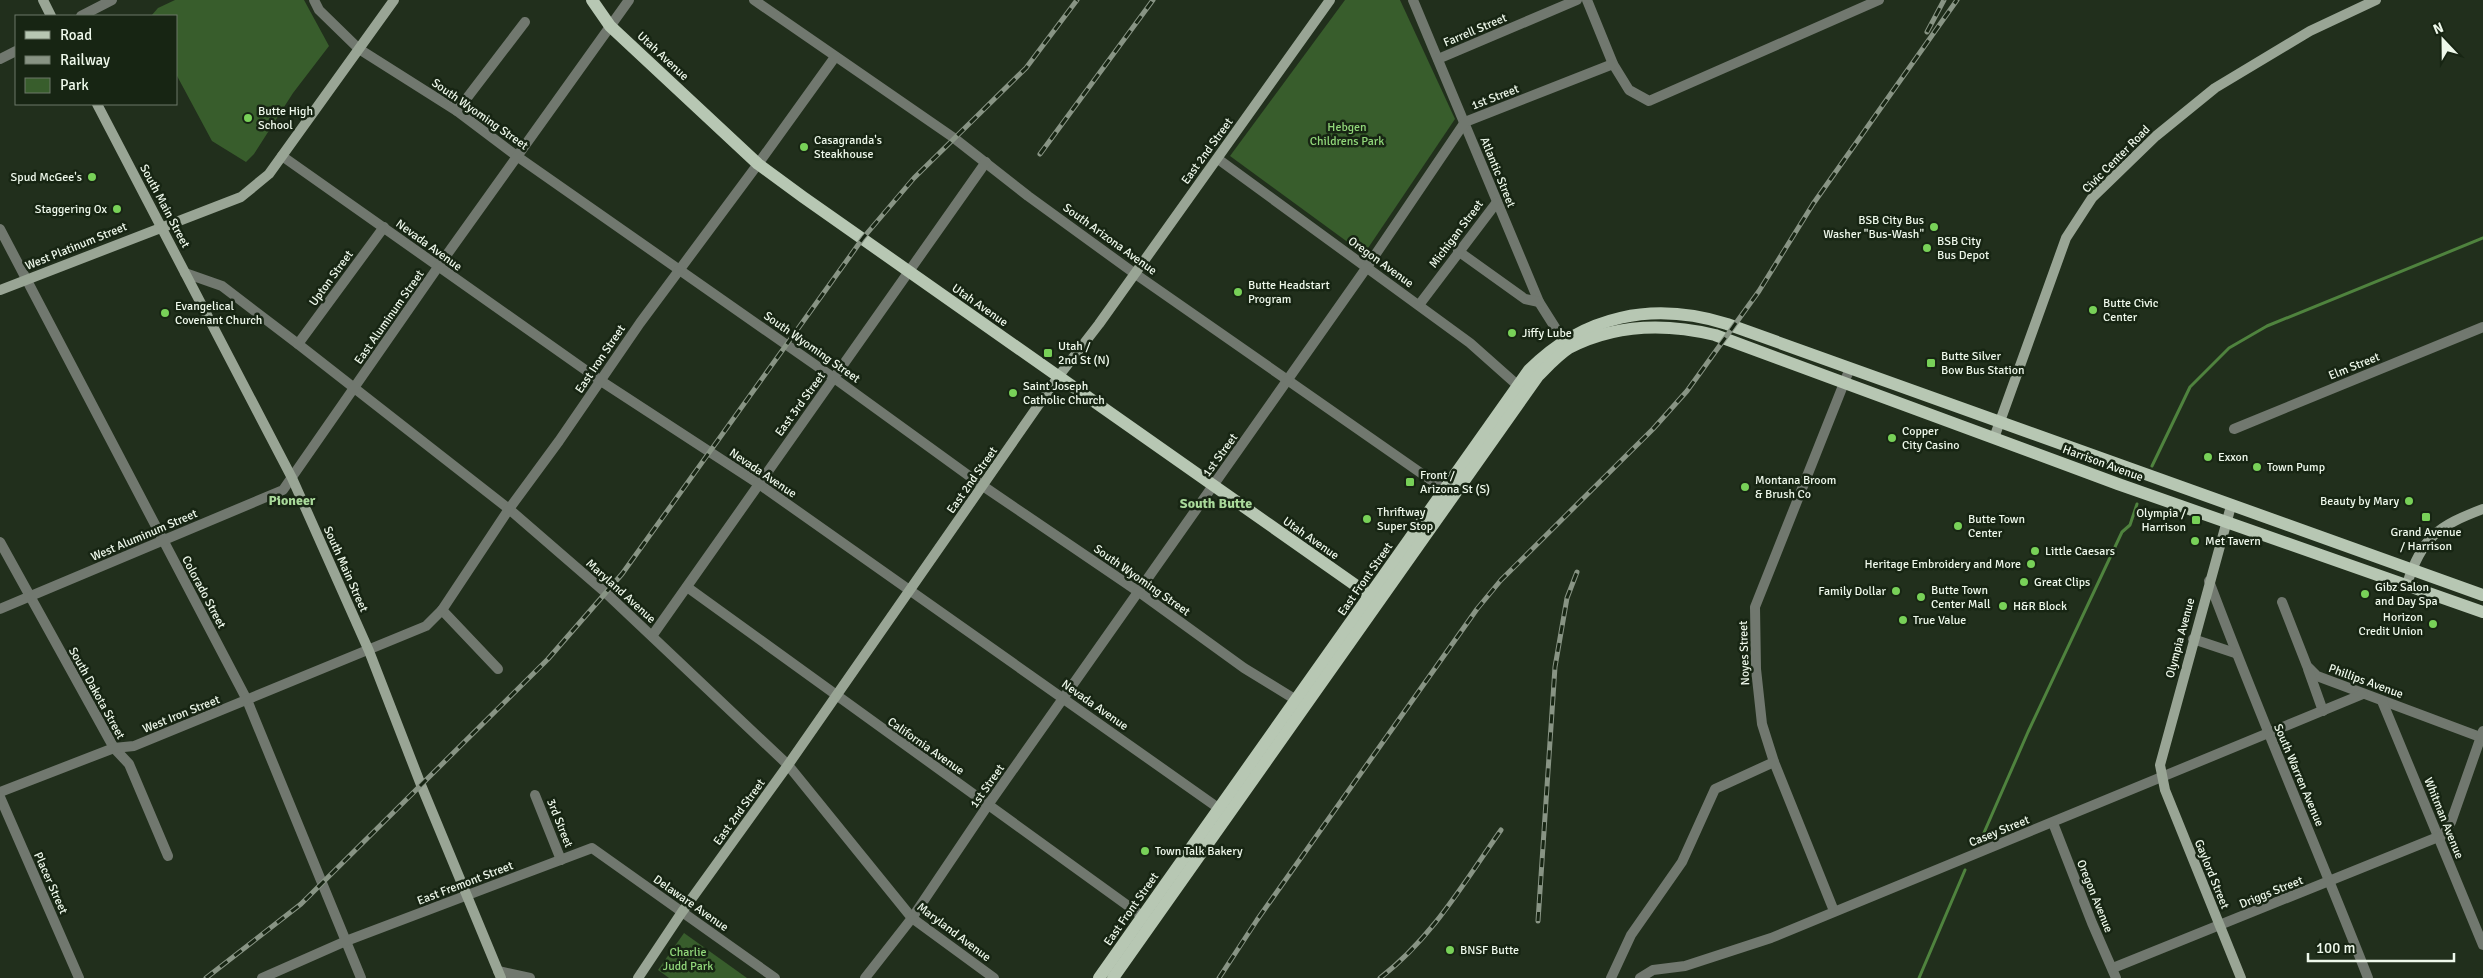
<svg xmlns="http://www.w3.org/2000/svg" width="2483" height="978" font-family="Signika,sans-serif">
<rect width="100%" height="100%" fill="#212f1c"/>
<g fill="#385d2c">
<polygon points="175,0 304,0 329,46 293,93 254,154 246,162 212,141 176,74 176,16 151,16 158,8"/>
<polygon points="1345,0 1400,0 1455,119 1364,254 1230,156"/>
<polygon points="684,933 747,978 669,978 658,970"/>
</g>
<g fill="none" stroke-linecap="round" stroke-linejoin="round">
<g stroke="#4f833e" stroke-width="3">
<polyline points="2152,466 2190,387 2229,348 2267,326 2483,238"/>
<polyline points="1983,835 2028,732 2122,532 2130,525 2137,504"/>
<polyline points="1919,978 1965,870"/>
</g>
<g stroke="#71786f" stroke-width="10">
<polyline points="314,0 319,10 359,49 457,111 518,157 834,378 983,486 1139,592 1244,668 1301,703"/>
<polyline points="754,0 954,138 1028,196 1134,273 1451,494"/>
<polyline points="1413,0 1539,302 1568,348"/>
<polyline points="1587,0 1613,64 1629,90 1649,101 1879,0"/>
<polyline points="81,16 112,0"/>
<polyline points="0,59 16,51"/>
<polyline points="1438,59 1577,0"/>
<polyline points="457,111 525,22"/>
<polyline points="282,156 601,381 759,484 1224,812"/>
<polyline points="1218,159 1470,343 1524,391"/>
<polyline points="0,229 247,700 361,978"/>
<polyline points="1458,251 1525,299 1539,302"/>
<polyline points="185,273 222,286 298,344 509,509 606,593 788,765 912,918 994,978"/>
<polyline points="1419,305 1497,202"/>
<polyline points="298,344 384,227"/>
<polyline points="2234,429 2483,327"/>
<polyline points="0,542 114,748 129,764 168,856"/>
<path d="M2209 581C2259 715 2316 845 2368 978"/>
<polyline points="687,587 1149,921"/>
<polyline points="2282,602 2307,666 2317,676 2483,738"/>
<polyline points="0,609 283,490 438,267 629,0"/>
<polyline points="442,610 498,669"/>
<polyline points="652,636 986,162"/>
<polyline points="2193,639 2235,653"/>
<polyline points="2308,669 2323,711"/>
<polyline points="2382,701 2483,945"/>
<polyline points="0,792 114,748 134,746 426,626 442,610 509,509 559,441 640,323 758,164 835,57"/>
<polyline points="535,795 561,860"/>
<polyline points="0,797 79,978"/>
<polyline points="2053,823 2092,923 2116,978"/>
<polyline points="1834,911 1774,762 1762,724 1756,669 1755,607 1850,368"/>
<polyline points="2113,968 2443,835 2451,822 2483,731"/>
<polyline points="498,971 530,978"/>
<polyline points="262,978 346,941 592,848 775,978"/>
<polyline points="865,978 912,918 988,805 1367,267 1465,122 1613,64"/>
<polyline points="1611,978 1631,935 1682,862 1715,789 1774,762"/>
<polyline points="1640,978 1653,970 1685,966 1771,938 2363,694"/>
</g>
<g stroke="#99a595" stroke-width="10">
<polyline points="43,0 51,16"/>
<polyline points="97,104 292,478 369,651 421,785 501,978"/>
<polyline points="0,290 241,197 269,174 394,0"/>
<polyline points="1994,438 2066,238 2092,198 2156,136 2215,88 2310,31 2376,0"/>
<polyline points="2231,506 2160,765 2165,790 2241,978"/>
<path d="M2407 584C2422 537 2438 526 2483 509"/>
<polyline points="638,978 682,912 788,765 1058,377 1099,324 1330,0"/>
</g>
<g stroke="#b7c7b3" stroke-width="12">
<polyline points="592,0 610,26 758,164 803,197 1378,601"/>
<path d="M1099 978 1529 370C1584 315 1653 301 1727 324L2483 595"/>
<path d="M1113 978 1538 376C1547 367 1558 355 1569 348 1615 324 1665 323 1715 335L2118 484 2483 612"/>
</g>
<defs>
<g id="rail">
<polyline points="1927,32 1944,0"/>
<polyline points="1040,154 1153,0"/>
<polyline points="1538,921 1555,667 1567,598 1577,572"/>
<polyline points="206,978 301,904 548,659 622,574 863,238 914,178 1026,68 1077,0"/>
<polyline points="1219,978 1257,920 1477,609 1501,580 1653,429 1687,391 1759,291 1813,204 1957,0"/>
<path d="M1380 978C1432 938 1463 884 1501 830"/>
</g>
</defs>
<use href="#rail" stroke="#889484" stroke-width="5"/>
<use href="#rail" stroke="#172513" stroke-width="3" stroke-dasharray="9" stroke-linecap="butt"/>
</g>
<g fill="#78d158" stroke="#172513" stroke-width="2">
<circle cx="248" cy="118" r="5"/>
<circle cx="804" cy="147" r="5"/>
<circle cx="92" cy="177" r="5"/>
<circle cx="117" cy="209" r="5"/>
<circle cx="1934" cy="227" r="5"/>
<circle cx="1927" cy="248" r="5"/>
<circle cx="1238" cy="292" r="5"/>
<circle cx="2093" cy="310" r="5"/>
<circle cx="165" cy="313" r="5"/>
<circle cx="1512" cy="333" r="5"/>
<rect x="1043" y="348" width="10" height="10" rx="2.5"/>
<rect x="1926" y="358" width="10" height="10" rx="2.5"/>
<circle cx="1013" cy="393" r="5"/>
<circle cx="1892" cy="438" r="5"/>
<circle cx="2208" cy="457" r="5"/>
<circle cx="2257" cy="467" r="5"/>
<rect x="1405" y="477" width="10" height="10" rx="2.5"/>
<circle cx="1745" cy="487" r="5"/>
<circle cx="2409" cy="501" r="5"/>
<rect x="2421" y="512" width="10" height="10" rx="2.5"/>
<circle cx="1367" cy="519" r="5"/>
<rect x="2191" y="515" width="10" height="10" rx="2.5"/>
<circle cx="1958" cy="526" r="5"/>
<circle cx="2195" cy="541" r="5"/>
<circle cx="2035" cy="551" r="5"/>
<circle cx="2031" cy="564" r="5"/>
<circle cx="2024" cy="582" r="5"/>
<circle cx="1896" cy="591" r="5"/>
<circle cx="2365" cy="594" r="5"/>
<circle cx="1921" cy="597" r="5"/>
<circle cx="2003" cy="606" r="5"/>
<circle cx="1903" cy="620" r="5"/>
<circle cx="2433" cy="624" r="5"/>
<circle cx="1145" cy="851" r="5"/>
<circle cx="1450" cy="950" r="5"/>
</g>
<g text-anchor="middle" stroke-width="5" stroke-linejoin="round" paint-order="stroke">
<g font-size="12" fill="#eef8eb" stroke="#172513">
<text transform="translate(1475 30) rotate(-23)" y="4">Farrell Street</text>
<text transform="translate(663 56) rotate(43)" y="4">Utah Avenue</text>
<text transform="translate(1495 97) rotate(-21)" y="4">1st Street</text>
<text transform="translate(480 114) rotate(35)" y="4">South Wyoming Street</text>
<text transform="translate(1207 151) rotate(-54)" y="4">East 2nd Street</text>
<text transform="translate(2116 159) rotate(-45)" y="4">Civic Center Road</text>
<text transform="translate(1498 172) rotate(68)" y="4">Atlantic Street</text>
<text transform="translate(165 206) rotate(62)" y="4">South Main Street</text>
<text transform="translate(1456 234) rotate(-53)" y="4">Michigan Street</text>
<text transform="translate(1110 239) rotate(36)" y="4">South Arizona Avenue</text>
<text transform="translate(429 245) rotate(36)" y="4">Nevada Avenue</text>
<text transform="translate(76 246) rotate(-22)" y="4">West Platinum Street</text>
<text transform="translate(1381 262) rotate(36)" y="4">Oregon Avenue</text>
<text transform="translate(331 278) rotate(-54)" y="4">Upton Street</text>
<text transform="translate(980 305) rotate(35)" y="4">Utah Avenue</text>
<text transform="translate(389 317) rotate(-55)" y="4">East Aluminum Street</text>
<text transform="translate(812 347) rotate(35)" y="4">South Wyoming Street</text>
<text transform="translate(600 359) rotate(-56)" y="4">East Iron Street</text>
<text transform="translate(2354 366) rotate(-22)" y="4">Elm Street</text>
<text transform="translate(800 404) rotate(-54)" y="4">East 3rd Street</text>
<text transform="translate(1220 455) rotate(-54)" y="4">1st Street</text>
<text transform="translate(2103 463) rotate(20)" y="4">Harrison Avenue</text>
<text transform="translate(763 473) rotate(34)" y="4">Nevada Avenue</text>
<text transform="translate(972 480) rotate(-55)" y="4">East 2nd Street</text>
<text transform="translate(144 535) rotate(-23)" y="4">West Aluminum Street</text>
<text transform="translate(1311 538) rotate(35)" y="4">Utah Avenue</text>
<text transform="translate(346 569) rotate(66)" y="4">South Main Street</text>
<text transform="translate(1365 579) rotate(-55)" y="4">East Front Street</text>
<text transform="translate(1142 580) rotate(35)" y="4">South Wyoming Street</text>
<text transform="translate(621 591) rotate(42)" y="4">Maryland Avenue</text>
<text transform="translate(204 592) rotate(62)" y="4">Colorado Street</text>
<text transform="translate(2180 638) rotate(-75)" y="4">Olympia Avenue</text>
<text transform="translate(1744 653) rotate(-92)" y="4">Noyes Street</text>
<text transform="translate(2366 681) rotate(20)" y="4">Phillips Avenue</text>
<text transform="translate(97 693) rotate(61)" y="4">South Dakota Street</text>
<text transform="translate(1095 705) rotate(35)" y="4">Nevada Avenue</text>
<text transform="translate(181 714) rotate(-22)" y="4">West Iron Street</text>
<text transform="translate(926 746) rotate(35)" y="4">California Avenue</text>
<text transform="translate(2299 775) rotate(67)" y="4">South Warren Avenue</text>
<text transform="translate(987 786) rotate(-55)" y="4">1st Street</text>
<text transform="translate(739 812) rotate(-54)" y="4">East 2nd Street</text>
<text transform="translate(2444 818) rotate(68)" y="4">Whitman Avenue</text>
<text transform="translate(560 823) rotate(68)" y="4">3rd Street</text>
<text transform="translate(1999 831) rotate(-22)" y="4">Casey Street</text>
<text transform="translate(2212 874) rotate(68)" y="4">Gaylord Street</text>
<text transform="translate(51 883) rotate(66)" y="4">Placer Street</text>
<text transform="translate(465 883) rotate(-21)" y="4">East Fremont Street</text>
<text transform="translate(2271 892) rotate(-22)" y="4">Driggs Street</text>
<text transform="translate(2095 896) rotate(68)" y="4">Oregon Avenue</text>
<text transform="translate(691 903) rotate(35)" y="4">Delaware Avenue</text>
<text transform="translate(1131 909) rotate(-55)" y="4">East Front Street</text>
<text transform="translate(954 932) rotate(37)" y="4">Maryland Avenue</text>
</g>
<g font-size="12" fill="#eef8eb" stroke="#172513" text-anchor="start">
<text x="258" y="115">Butte High<tspan x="258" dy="14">School</tspan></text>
<text x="814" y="144">Casagranda's<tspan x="814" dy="14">Steakhouse</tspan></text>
<text x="82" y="181" text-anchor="end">Spud McGee's</text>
<text x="107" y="213" text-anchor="end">Staggering Ox</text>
<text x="1924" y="224" text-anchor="end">BSB City Bus<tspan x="1924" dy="14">Washer "Bus-Wash"</tspan></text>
<text x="1937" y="245">BSB City<tspan x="1937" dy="14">Bus Depot</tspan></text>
<text x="1248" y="289">Butte Headstart<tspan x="1248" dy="14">Program</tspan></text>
<text x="2103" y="307">Butte Civic<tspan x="2103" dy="14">Center</tspan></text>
<text x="175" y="310">Evangelical<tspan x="175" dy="14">Covenant Church</tspan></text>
<text x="1522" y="337">Jiffy Lube</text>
<text x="1058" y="350">Utah /<tspan x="1058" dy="14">2nd St (N)</tspan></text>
<text x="1941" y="360">Butte Silver<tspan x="1941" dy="14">Bow Bus Station</tspan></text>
<text x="1023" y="390">Saint Joseph<tspan x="1023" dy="14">Catholic Church</tspan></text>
<text x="1902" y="435">Copper<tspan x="1902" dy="14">City Casino</tspan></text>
<text x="2218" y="461">Exxon</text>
<text x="2267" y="471">Town Pump</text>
<text x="1420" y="479">Front /<tspan x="1420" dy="14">Arizona St (S)</tspan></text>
<text x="1755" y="484">Montana Broom<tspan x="1755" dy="14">&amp; Brush Co</tspan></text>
<text x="2399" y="505" text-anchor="end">Beauty by Mary</text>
<text x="1377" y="516">Thriftway<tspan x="1377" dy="14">Super Stop</tspan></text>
<text x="2186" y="517" text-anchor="end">Olympia /<tspan x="2186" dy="14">Harrison</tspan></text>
<text x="1968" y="523">Butte Town<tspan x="1968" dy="14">Center</tspan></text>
<text x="2426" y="536" text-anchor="middle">Grand Avenue<tspan x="2426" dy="14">/ Harrison</tspan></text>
<text x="2205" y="545">Met Tavern</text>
<text x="2045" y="555">Little Caesars</text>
<text x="2021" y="568" text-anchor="end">Heritage Embroidery and More</text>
<text x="2034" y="586">Great Clips</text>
<text x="2375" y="591">Gibz Salon<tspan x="2375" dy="14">and Day Spa</tspan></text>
<text x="1931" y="594">Butte Town<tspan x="1931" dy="14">Center Mall</tspan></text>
<text x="1886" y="595" text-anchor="end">Family Dollar</text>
<text x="2013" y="610">H&amp;R Block</text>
<text x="2423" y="621" text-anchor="end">Horizon<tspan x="2423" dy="14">Credit Union</tspan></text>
<text x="1913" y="624">True Value</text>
<text x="1155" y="855">Town Talk Bakery</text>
<text x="1460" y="954">BNSF Butte</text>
</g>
<g font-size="12" fill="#91d77a" stroke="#172513">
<text x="1347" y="131">Hebgen<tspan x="1347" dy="14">Childrens Park</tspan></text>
<text x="688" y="956">Charlie<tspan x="688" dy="14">Judd Park</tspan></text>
</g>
<g font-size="14" font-weight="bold" fill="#a9da9a" stroke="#172513">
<text x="292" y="505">Pioneer</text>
<text x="1216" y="508">South Butte</text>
</g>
</g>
<rect x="15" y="15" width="162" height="90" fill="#172513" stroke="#6d7969"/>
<rect x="25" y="31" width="25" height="8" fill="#b7c7b3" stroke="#6d7969"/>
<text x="60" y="40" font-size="15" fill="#eef8eb">Road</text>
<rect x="25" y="56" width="25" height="8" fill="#889484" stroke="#6d7969"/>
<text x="60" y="65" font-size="15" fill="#eef8eb">Railway</text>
<rect x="25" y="78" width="25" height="15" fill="#385d2c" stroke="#6d7969"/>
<text x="60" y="90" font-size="15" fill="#eef8eb">Park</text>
<g transform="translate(2443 40) rotate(338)" stroke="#172513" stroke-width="4" paint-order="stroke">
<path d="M0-4L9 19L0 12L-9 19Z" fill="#eef8eb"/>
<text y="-8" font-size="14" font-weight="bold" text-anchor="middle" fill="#eef8eb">N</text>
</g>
<path d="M2308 953v8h146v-8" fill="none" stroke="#eef8eb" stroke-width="2.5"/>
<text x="2316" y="953" font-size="15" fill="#eef8eb" stroke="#172513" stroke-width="4" paint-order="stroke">100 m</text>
</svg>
